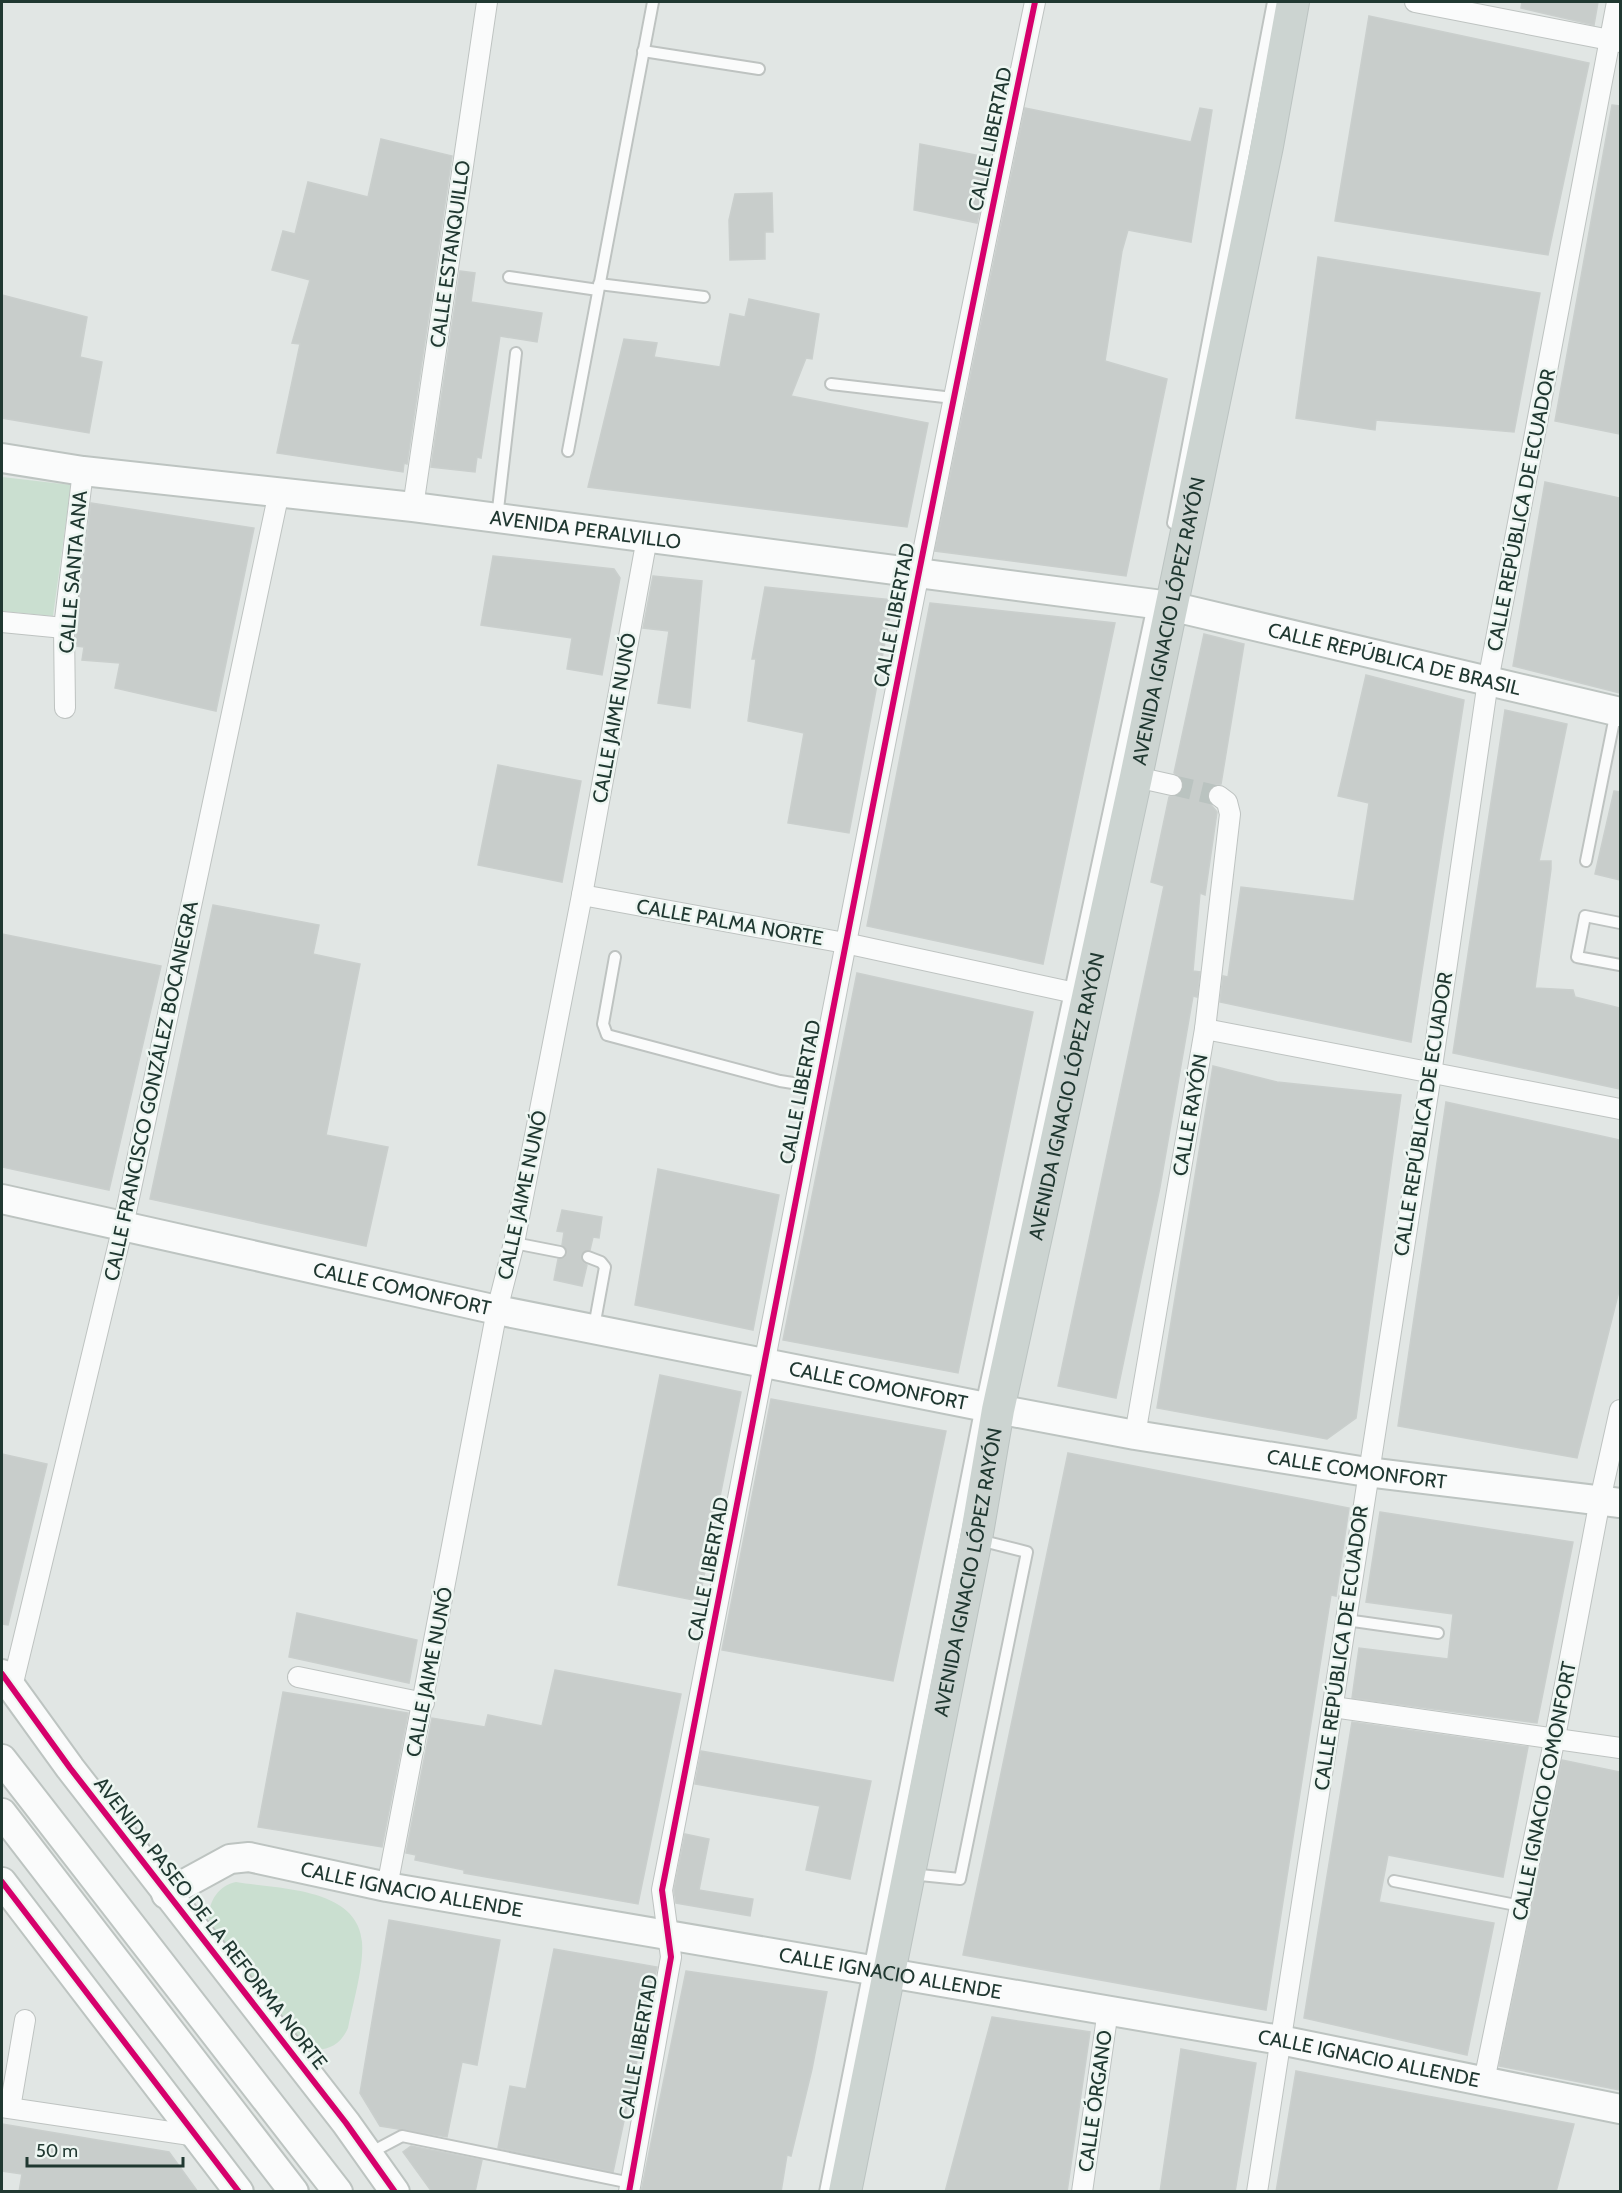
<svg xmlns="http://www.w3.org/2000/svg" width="1622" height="2193" font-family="Cabin,sans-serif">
<rect width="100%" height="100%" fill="#e1e6e4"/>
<g fill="#cadfd0">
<polygon points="2,477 71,485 53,616 2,611"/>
<path d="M236 1882C277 1889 358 1887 362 1942 364 1966 353 2003 348 2028 340 2047 322 2054 304 2047L210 1927C205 1907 216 1886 236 1882Z"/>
</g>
<g fill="#c8cdcb" stroke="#cacfcd" stroke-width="1.5">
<polygon points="1522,2 1598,2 1594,25 1521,8"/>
<polygon points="1369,16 1589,63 1548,255 1335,221"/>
<polygon points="1612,105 1620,106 1620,434 1555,421"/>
<polygon points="1025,108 1191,142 1200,108 1212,110 1191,242 1128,230 1122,251 1105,361 1167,379 1126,576 935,551"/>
<polygon points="381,139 452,156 407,464 404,463 403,472 277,453 300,344 292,343 310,280 272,270 283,231 295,234 308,182 368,197"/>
<polygon points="920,144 991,158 977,223 914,210"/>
<polygon points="772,193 773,232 765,232 765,259 730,260 729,220 735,194"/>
<polygon points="1318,257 1540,293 1514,432 1376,420 1375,430 1296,418"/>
<polygon points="460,271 475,273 471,302 542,313 537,342 500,336 481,458 477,457 475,472 431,467"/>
<polygon points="2,295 87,317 80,357 102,362 89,433 2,418"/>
<polygon points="749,299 819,314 812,359 806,358 791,396 928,423 907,527 588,487 624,339 657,343 654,357 720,367 730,314 745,317"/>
<polygon points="1545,482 1620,498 1620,693 1513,666"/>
<polygon points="91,503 254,528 216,711 115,688 120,663 82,660 84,647 76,646 76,629"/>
<polygon points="493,556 614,569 620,578 602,675 567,669 572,638 481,625"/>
<polygon points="653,576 702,581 690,708 658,703 669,631 643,628"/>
<polygon points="765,587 893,600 849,833 788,823 804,733 748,721 756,659 752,659"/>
<polygon points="930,603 1115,623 1043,964 867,926"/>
<polygon points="1204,634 1244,644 1221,784 1214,785 1207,794 1208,801 1217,812 1205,895 1200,893 1193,971 1200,972 1197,997 1193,996 1160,1187 1116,1398 1058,1386 1164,886 1151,882 1169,797 1180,793 1184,787 1180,777 1174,773"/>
<polygon points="1366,675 1464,700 1411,1042 1220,1002 1223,976 1228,977 1241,887 1354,901 1369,803 1338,796"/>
<polygon points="1505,710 1567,724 1539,861 1551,861 1551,869 1535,988 1573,990 1575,997 1620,1008 1620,1089 1453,1053"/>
<polygon points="498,765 581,781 562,882 478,865"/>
<polygon points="1614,791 1620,792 1620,880 1595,874"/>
<polygon points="213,905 319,925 313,954 360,964 326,1135 388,1147 366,1246 150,1199"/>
<polygon points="2,934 161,966 109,1190 2,1167"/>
<polygon points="857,973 1033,1012 958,1373 783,1340"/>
<polygon points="1213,1066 1277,1082 1401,1095 1356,1418 1327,1439 1157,1408"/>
<polygon points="1446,1102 1620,1140 1620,1287 1577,1458 1398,1426"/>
<polygon points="658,1169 779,1195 753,1330 635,1305"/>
<polygon points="562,1210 602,1217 599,1238 593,1237 590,1250 581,1255 582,1261 587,1265 582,1286 554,1280 558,1259 565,1257 567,1253 562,1245 564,1232 557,1231"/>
<polygon points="660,1375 741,1392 699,1601 618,1585"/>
<polygon points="771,1399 946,1431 893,1681 722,1650"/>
<polygon points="1068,1453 1349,1508 1336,1596 1331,1595 1266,2010 963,1955"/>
<polygon points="2,1454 47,1464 8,1625 2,1624"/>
<polygon points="1380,1512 1573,1542 1537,1723 1352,1698 1359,1648 1448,1659 1453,1614 1366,1602"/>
<polygon points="297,1613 417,1640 409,1683 289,1657"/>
<polygon points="555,1670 681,1694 638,1904 464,1873 464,1870 415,1860 416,1855 406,1853 432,1718 485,1727 488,1715 542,1726"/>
<polygon points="283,1692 408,1713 382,1847 258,1827"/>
<polygon points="1352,1722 1528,1747 1503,1877 1388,1855 1379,1902 1494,1923 1467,2055 1304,2018"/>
<polygon points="701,1751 871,1781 850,1879 806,1870 820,1806 695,1784"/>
<polygon points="1562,1760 1620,1772 1620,2090 1499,2066"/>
<polygon points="685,1834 709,1839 699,1890 753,1899 750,1916 676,1903 674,1890"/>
<polygon points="389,1920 500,1940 477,2065 462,2062 447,2137 380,2126 360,2093"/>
<polygon points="554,1949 657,1967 613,2172 498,2148 510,2086 526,2089"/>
<polygon points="686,1971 827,1992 812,2069 791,2156 787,2155 781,2192 641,2192"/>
<polygon points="992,2017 1090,2032 1067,2192 945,2192"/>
<polygon points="1181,2049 1256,2063 1235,2192 1160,2192"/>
<polygon points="1296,2071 1574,2124 1556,2192 1276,2192"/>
<polygon points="2,2124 169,2152 198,2192 19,2192 22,2174 2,2171"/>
<polygon points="411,2146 482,2160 475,2192 432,2192 403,2152"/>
</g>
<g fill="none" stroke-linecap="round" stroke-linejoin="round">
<polyline stroke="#bac3c0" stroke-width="20" stroke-dasharray="20 10" stroke-linecap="butt" points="1172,785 1219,796"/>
<defs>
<g id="lane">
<polyline points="643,51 759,69"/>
<polyline points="509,277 598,290"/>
<polyline points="599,284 704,297"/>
<polyline points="831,384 953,398"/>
<polyline points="568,451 653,2"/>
<polyline points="497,518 516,353"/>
<polyline points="1173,523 1273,2"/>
<polyline points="1586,861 1616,711"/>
<polyline points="1620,923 1585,916 1577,957 1620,965"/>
<polyline points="615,957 603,1024 607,1035 780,1081 818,1087"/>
<polyline points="514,1243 560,1252"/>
<polyline points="588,1257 601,1262 605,1267 594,1327"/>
<polyline points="1346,1620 1438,1633"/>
<polyline points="910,1874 960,1879 1027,1552 979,1540"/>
<polyline points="1394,1881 1521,1906"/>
<polyline points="368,2154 402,2136 631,2183"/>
<polyline points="825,2192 981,1406 1153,605"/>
</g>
<g id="street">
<polyline points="1415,2 1620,42"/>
<polyline points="413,507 487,2"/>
<polyline points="2,622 64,628"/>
<polyline points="65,708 64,628 83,471"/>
<polyline points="1136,777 1172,785"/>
<polyline points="582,895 845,943 1089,996"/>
<polyline points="1205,1029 1620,1109"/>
<polyline points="1135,1435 1205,1029 1230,814 1227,802 1219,796"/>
<polyline points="298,1677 424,1703"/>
<polyline points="12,1687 123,1226 279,492"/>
<polyline points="1333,1707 1620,1748"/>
<polyline points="387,1887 497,1310 514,1243 582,895 647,538"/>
<polyline points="1484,2081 1555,1737 1600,1500 1620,1410"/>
<polyline points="2,2107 197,2136"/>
<polyline points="10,2108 25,2020"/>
<path d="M629 2192 671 1957 662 1890C785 1260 904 630 1035 2"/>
<polyline points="1082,2192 1108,2010"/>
<polyline points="1257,2192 1431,1074 1488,681 1617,2"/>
</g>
<g id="secondary">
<path id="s1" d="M2 458 83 471 413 507 1170 606 1620 712"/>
<path id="s2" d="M2 1199 497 1310 981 1406 1135 1435 1367 1472 1620 1503"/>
<polyline points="2,1674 70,1768 346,2123 395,2192"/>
<polyline points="2,1759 338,2192"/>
<polyline points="2,1813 294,2192"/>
<polyline points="2,1882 239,2192"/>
<path id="s3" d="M166 1894 230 1859 249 1857 387 1887 1280 2040 1620 2109"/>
</g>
<g id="primary">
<path id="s4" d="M845 2192 976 1539 998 1410 1136 777 1267 146 1293 2"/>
</g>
</defs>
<use href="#lane" stroke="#bec3c1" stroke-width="14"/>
<use href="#street" stroke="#bec3c1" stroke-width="22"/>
<use href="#secondary" stroke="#bdc4c1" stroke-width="32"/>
<use href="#primary" stroke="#bbc3c1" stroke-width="34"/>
<use href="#lane" stroke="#fafbfb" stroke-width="10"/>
<use href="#street" stroke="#fafbfb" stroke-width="20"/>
<use href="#secondary" stroke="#fafbfb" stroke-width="28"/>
<use href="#primary" stroke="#ccd4d1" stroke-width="32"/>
<defs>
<g id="cycleway">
<polyline points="2,1674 70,1768 346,2123 395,2192"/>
<polyline points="2,1882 239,2192"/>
<path d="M629 2192 671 1957 662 1890C785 1260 904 630 1035 2"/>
</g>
</defs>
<use href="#cycleway" stroke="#eef6f2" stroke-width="10"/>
<use href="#cycleway" stroke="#d6006c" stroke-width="6"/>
</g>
<g text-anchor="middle" stroke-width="5" stroke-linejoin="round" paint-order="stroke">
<g font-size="20" fill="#203831" stroke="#eef6f2">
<text transform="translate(990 139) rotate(-78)" y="7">CALLE LIBERTAD</text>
<text transform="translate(450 254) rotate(-82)" y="7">CALLE ESTANQUILLO</text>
<text transform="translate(1521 510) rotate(-79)" y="7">CALLE REPÚBLICA DE ECUADOR</text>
<text dy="7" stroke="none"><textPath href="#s1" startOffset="588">AVENIDA PERALVILLO</textPath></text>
<text transform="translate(73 572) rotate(-85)" y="7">CALLE SANTA ANA</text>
<text transform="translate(894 615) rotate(-79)" y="7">CALLE LIBERTAD</text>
<text dy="7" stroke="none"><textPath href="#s4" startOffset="1604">AVENIDA IGNACIO LÓPEZ RAYÓN</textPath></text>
<text dy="7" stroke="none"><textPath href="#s1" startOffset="1408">CALLE REPÚBLICA DE BRASIL</textPath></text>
<text transform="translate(614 718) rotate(-80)" y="7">CALLE JAIME NUNÓ</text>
<text transform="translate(730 922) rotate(10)" y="7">CALLE PALMA NORTE</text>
<text transform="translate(151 1091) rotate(-78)" y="7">CALLE FRANCISCO GONZÁLEZ BOCANEGRA</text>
<text transform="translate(800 1092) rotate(-79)" y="7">CALLE LIBERTAD</text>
<text dy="7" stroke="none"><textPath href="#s4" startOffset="1118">AVENIDA IGNACIO LÓPEZ RAYÓN</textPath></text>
<text transform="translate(1423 1114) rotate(-81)" y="7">CALLE REPÚBLICA DE ECUADOR</text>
<text transform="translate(1190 1115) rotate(-80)" y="7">CALLE RAYÓN</text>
<text transform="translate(522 1195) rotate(-78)" y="7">CALLE JAIME NUNÓ</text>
<text dy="7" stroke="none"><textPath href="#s2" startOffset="410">CALLE COMONFORT</textPath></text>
<text dy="7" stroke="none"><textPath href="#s2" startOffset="896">CALLE COMONFORT</textPath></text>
<text dy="7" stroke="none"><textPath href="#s2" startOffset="1382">CALLE COMONFORT</textPath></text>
<text transform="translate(708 1569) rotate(-79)" y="7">CALLE LIBERTAD</text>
<text dy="7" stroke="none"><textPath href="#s4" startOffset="632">AVENIDA IGNACIO LÓPEZ RAYÓN</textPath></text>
<text transform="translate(1341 1648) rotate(-82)" y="7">CALLE REPÚBLICA DE ECUADOR</text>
<text transform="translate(429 1672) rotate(-79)" y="7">CALLE JAIME NUNÓ</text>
<text transform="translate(1544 1791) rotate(-79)" y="7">CALLE IGNACIO COMONFORT</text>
<text dy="7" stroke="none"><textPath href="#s3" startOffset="258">CALLE IGNACIO ALLENDE</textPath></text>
<text transform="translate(211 1923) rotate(52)" y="7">AVENIDA PASEO DE LA REFORMA NORTE</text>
<text dy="7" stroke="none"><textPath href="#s3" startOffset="744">CALLE IGNACIO ALLENDE</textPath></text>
<text transform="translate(638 2047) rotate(-80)" y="7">CALLE LIBERTAD</text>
<text dy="7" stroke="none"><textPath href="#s3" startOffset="1230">CALLE IGNACIO ALLENDE</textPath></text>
<text transform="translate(1095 2101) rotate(-82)" y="7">CALLE ÓRGANO</text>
</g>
</g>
<rect width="1622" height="2193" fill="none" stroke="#203831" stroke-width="6"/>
<path d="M27 2157v9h156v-9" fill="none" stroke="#203831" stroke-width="3"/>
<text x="36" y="2157" font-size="18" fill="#203831" stroke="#eef6f2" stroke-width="4.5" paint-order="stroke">50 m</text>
</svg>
